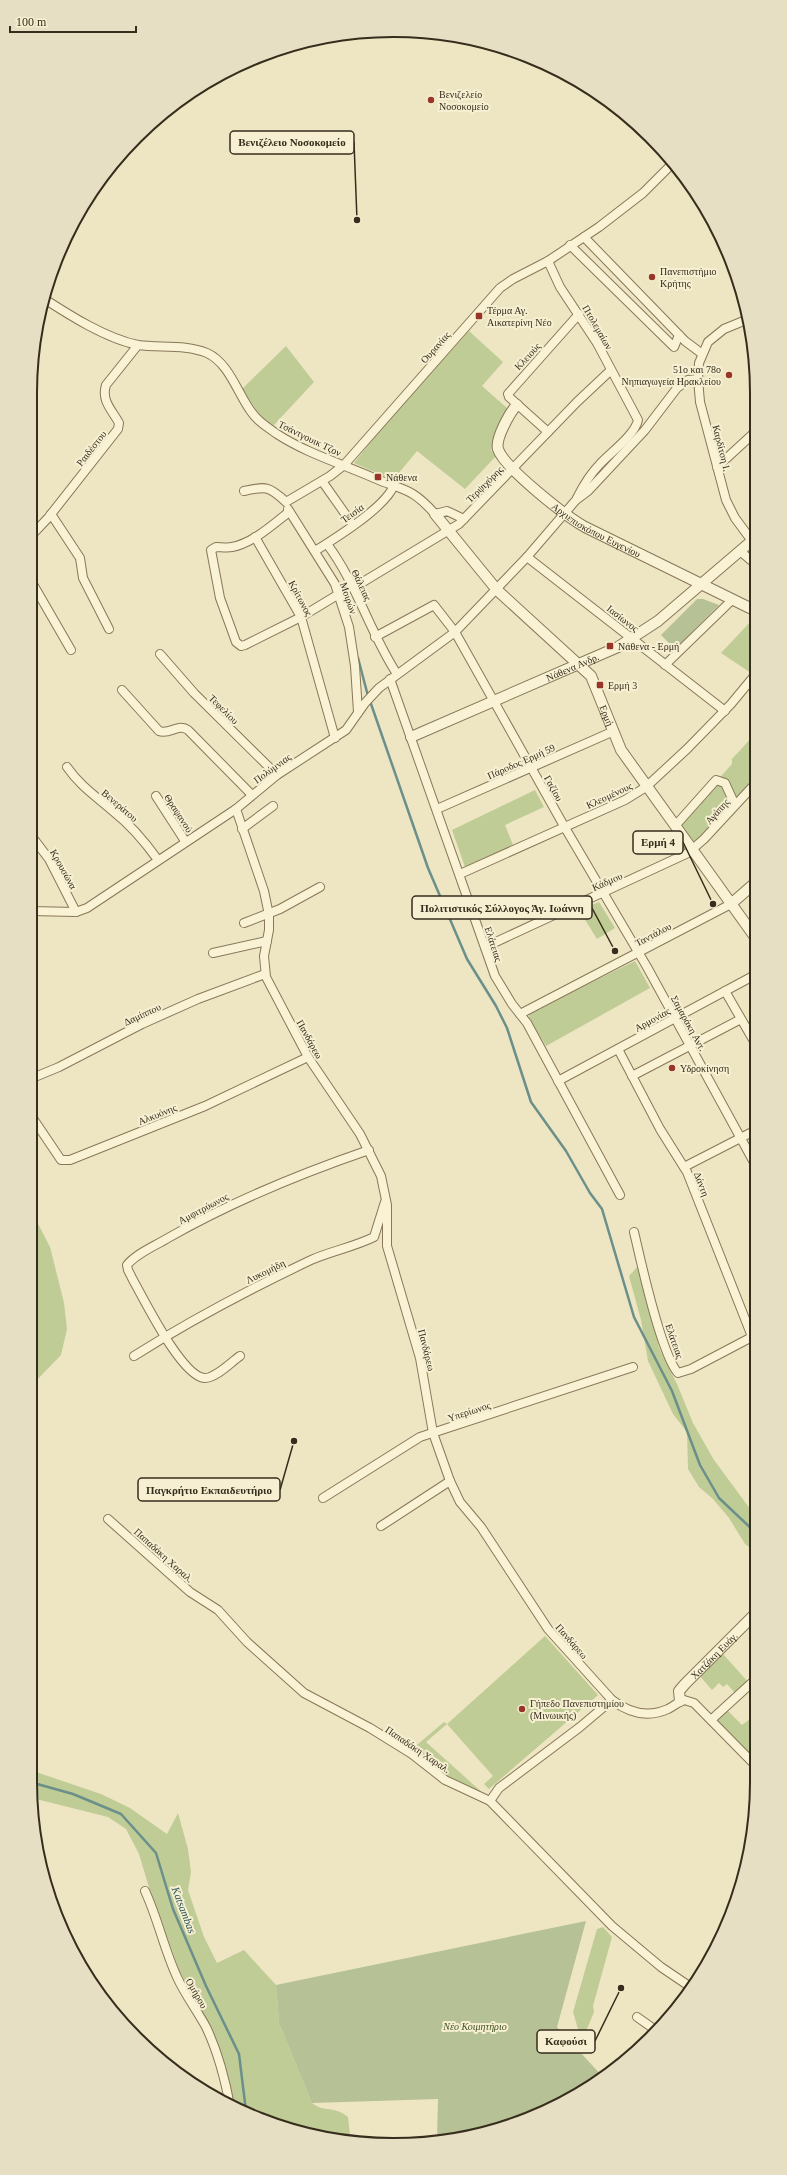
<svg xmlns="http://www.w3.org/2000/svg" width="787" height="2175" font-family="Georgia,serif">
<rect width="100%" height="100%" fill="#eee6c2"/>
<g fill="#bfcc95">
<polygon points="469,331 503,362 482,386 507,408 491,450 496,456 465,489 417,451 393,480 354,463 380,430"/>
<polygon points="286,346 314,382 273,426 262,418 242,389"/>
<polygon points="754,618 755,669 751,673 721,653"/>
<polygon points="755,734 755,778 695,843 680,822 732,764 732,759"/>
<polygon points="535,790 544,807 505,825 513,845 465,867 452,830"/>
<polygon points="599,902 615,928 597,939 579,910"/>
<polygon points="635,961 650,988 546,1046 529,1019 529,1013"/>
<polygon points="30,1208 50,1247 64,1303 67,1329 61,1355 30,1387"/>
<polygon points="640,1264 659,1348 677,1384 693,1423 714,1460 756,1517 756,1552 745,1544 729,1518 713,1499 699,1487 688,1469 687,1432 673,1414 648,1361 641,1320 629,1276"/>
<polygon points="545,1636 598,1695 489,1789 484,1784 493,1776 447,1724 426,1742 485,1795 436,1772 411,1750 444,1722 447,1724"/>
<polygon points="723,1654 748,1682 735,1693 727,1684 723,1687 719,1683 712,1690 699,1675"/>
<polygon points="726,1709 742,1725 750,1719 757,1727 757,1750 751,1756 715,1720"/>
<path d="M30 1770 101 1794 130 1808 167 1834 178 1813 188 1849 191 1872 188 1890 204 1937 217 1963 244 1950 276 1985 279 2023 312 2103C325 2113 333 2105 348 2117L350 2135 347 2142 234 2108 229 2081 217 2044 180 1972 151 1894 139 1854 126 1829 108 1817 32 1798Z"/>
<polygon points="603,1927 612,1937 593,2006 594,2012 584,2036 578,2029 573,2012 597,1929"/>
</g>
<g fill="#b6c195">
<polygon points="697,599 703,599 719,605 675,649 661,635"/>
<polygon points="586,1921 557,2027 603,2077 596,2084 487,2133 437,2141 438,2099 312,2103 279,2023 276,1985"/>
</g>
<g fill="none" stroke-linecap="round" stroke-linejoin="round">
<g stroke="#6b8f8a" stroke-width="2.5">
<polyline points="358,658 368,696"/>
<polyline points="370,701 428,868 467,959 496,1006 507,1028 531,1102 566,1151 590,1193 602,1209 634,1317 672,1391 700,1465 719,1498 756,1533"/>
<polyline points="30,1782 73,1794 121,1814 156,1853 173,1909 206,1986 239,2054 246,2111"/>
</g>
<defs>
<g id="minor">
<polyline points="584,237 685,341 701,353"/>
<polyline points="570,245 674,347 679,335"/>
<path d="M548 261 560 287 597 343 638 420C635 435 610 453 600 464 590 474 583 486 577 498"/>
<path d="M43 298C69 315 107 339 138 345 160 348 186 344 207 353 229 363 237 392 250 410 257 421 267 427 277 434 306 453 342 464 374 478 404 491 411 487 435 514L447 511 464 519"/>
<polyline points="746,320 724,329 708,342 699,363 698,379 700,402 726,500 735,518 752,541"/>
<polyline points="548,432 509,397 508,394 579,314"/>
<polyline points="717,467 754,433"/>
<polyline points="322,481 353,525"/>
<path d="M244 491C266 486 269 486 286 502L330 476 344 465 500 288 513 279 548 261 599 227 643 193 673 163"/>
<polyline points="288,509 335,584 349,627 355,666 358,712"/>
<path d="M289 512C272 525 253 543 232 547 227 548 221 547 216 547L211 550 220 598 236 642 241 646 245 645 301 617 339 594"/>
<polyline points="51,514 80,558 83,578 109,629"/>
<path d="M30 537 48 518 118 429 119 423C112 410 101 401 106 385L138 345"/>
<polyline points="255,537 301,617 335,738"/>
<path d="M327 544C357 584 370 633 397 674"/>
<path d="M315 551C336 538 386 507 394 485"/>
<polyline points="740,551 754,563"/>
<polyline points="527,557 725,711"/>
<polyline points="30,579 71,650"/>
<polyline points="353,588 459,524 577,402 611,370"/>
<polyline points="375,637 434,605 455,632 564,826 647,967 756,1166"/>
<polyline points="160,654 194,693 277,775"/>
<polyline points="665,665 732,600"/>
<polyline points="390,679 495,976 512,1004 527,1023 620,1195"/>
<path d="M122 690 159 731C170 735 178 723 188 730L252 795"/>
<path d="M67 767C80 786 97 797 114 812 132 826 145 842 158 860"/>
<polyline points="156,796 185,841"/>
<path d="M236 809 264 891 269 915V930L264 956 266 977 308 1057 360 1134 381 1176 387 1205V1246L420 1358 433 1433 450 1481 460 1502 481 1527 548 1629 612 1700C629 1713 648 1718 668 1709 674 1706 678 1702 684 1700L694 1703 757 1767"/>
<polyline points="437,809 614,731"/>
<polyline points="675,826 716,780 725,783 735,805"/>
<polyline points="242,829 273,806"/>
<polyline points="33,838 49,859 76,912"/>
<polyline points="460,874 625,800 646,787 687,749 731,704 755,675"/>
<polyline points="30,911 76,912 87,908 236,809 277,775 346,730 365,703 379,688 455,632 527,557 576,500 588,491 645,430 677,388 688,380 698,379"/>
<polyline points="244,923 280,909 320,887"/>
<polyline points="748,928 755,920"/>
<polyline points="485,947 688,853 704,839 755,784"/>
<polyline points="213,953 267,941"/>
<polyline points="725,991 755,1043"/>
<polyline points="520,1014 731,904"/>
<path d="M618 1049 660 1129 687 1172 751 1334 750 1338 691 1369 678 1373C661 1354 641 1262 634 1232"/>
<polyline points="632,1076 741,1019"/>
<polyline points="30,1079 59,1067 142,1024 198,999 265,974"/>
<polyline points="558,1081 755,975"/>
<polyline points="30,1114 61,1160 70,1160 205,1106 308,1057"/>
<polyline points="684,1167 756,1130"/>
<path d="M134 1356C191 1320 250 1289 311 1260 331 1251 354 1247 374 1237L385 1202"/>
<path d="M240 1356C231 1362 215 1379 204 1378 181 1375 145 1301 133 1280L128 1270 127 1265C137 1253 155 1246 168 1238 233 1201 299 1174 369 1150"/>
<polyline points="323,1498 420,1437 633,1367"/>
<polyline points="108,1519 190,1592 218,1610 247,1642 304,1693 370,1728 412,1754 445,1780 490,1801 612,1926 661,1967 692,1988"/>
<polyline points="381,1526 450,1481"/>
<polyline points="711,1720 757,1678"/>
<polyline points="490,1801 499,1788 580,1727 612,1700"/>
<path d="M145 1891C158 1919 164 1949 177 1977 185 1995 197 2010 206 2027 218 2052 225 2079 230 2106"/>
<polyline points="637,2017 657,2031"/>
</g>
<g id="tertiary">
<path id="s1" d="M517 405C510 412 495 439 498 449 504 468 567 517 585 527L754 610"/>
<path id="s2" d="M435 514 497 590 591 676 621 750 755 937"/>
<path id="s3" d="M411 737 618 647 658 621 754 539"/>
<polyline points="731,904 755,883"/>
<path id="s4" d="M680 1701 679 1691 685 1684 757 1612"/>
</g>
</defs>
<use href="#minor" stroke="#887759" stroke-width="10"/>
<use href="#tertiary" stroke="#887759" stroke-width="12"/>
<use href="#minor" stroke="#f9f2d5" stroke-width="8"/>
<use href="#tertiary" stroke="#f9f2d5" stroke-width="10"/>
</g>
<g fill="#973528" stroke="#f6efd1" stroke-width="1.5">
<circle cx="431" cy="100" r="4"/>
<circle cx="652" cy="277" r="4"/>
<rect x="475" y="312" width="8" height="8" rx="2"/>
<circle cx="729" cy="375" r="4"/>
<rect x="374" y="473" width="8" height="8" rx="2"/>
<rect x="606" y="642" width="8" height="8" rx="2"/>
<rect x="596" y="681" width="8" height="8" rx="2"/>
<circle cx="672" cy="1068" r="4"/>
<circle cx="522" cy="1709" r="4"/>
</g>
<g text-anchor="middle" stroke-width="4" stroke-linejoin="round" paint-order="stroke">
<g font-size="10" fill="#372d1d" stroke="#f6efd1" text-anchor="start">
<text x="439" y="98">Βενιζελείο<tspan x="439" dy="12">Νοσοκομείο</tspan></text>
<text x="660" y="275">Πανεπιστήμιο<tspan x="660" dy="12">Κρήτης</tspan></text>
<text x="487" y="314">Τέρμα Αγ.<tspan x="487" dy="12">Αικατερίνη Νέο</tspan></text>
<text x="721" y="373" text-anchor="end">51ο και 78ο<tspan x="721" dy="12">Νηπιαγωγεία Ηρακλείου</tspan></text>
<text x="386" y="481">Νάθενα</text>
<text x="618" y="650">Νάθενα - Ερμή</text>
<text x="608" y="689">Ερμή 3</text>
<text x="680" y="1072">Υδροκίνηση</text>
<text x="530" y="1707">Γήπεδο Πανεπιστημίου<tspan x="530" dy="12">(Μινωικής)</tspan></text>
</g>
<g font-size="10" fill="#372d1d" stroke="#f6efd1">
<text transform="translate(598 327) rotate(60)" y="4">Πτολεμαίων</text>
<text transform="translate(435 347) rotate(-48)" y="4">Ουρανίας</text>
<text transform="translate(527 356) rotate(-47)" y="4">Κλειούς</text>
<text transform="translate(310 438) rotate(26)" y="4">Τσάντγουικ Τζον</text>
<text transform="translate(91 448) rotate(-52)" y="4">Ραιδέστου</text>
<text transform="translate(722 448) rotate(76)" y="4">Καρδίτση Ι.</text>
<text transform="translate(484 484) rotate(-45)" y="4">Τερψιχόρης</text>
<text transform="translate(352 513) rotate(-36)" y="4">Τεισία</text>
<text dy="4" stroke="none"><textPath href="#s1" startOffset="178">Αρχιεπισκόπου Ευγενίου</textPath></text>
<text transform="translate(362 585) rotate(65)" y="4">Θάλειας</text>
<text transform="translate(301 598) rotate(62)" y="4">Κρίτωνος</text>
<text transform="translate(349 598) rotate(71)" y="4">Μοιρών</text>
<text transform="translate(623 618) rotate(38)" y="4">Ιασίωνος</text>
<text dy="4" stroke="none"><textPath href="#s3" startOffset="176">Νάθενα Ανδρ.</textPath></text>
<text transform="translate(224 709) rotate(45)" y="4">Τεφελίου</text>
<text dy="4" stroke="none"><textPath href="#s2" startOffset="268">Ερμή</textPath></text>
<text transform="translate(521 761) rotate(-24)" y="4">Πάροδος Ερμή 59</text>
<text transform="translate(272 768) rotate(-36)" y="4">Πολύμνιας</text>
<text transform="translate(554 788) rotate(61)" y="4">Γαζίου</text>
<text transform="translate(609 795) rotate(-25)" y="4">Κλεομένους</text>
<text transform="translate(120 805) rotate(41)" y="4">Βενεράτου</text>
<text transform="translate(717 811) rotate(-48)" y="4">Αγάπης</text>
<text transform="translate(179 813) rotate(57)" y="4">Θραψανού</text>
<text transform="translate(64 869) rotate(61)" y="4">Κρουσώνα</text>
<text transform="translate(607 881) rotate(-24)" y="4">Κάδμου</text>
<text transform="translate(653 934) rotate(-28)" y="4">Ταντάλου</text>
<text transform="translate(494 944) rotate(72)" y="4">Ελάτειας</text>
<text transform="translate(142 1014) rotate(-25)" y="4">Δαμίππου</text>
<text transform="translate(652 1019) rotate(-29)" y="4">Αρμονίας</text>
<text transform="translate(689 1023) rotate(61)" y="4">Σαμαράκη Αντ.</text>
<text transform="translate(310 1039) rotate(61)" y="4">Πανδάρεω</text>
<text transform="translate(157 1114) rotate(-22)" y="4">Αλκυόνης</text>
<text transform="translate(702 1184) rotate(69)" y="4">Δάντη</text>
<text transform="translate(203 1208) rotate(-28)" y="4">Αμφιτρύωνος</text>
<text transform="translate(265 1271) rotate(-26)" y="4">Λυκομήδη</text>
<text transform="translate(675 1341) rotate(71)" y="4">Ελάτειας</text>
<text transform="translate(427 1350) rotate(76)" y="4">Πανδάρεω</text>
<text transform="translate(469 1411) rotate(-18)" y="4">Υπερίωνος</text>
<text transform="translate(164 1555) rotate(42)" y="4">Παπαδάκη Χαραλ.</text>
<text transform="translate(572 1641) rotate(49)" y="4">Πανδάρεω</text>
<text dy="4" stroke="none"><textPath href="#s4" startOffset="60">Χατζάκη Ευάγ.</textPath></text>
<text transform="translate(418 1749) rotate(34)" y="4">Παπαδάκη Χαραλ.</text>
<text transform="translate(197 1993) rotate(60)" y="4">Ομήρου</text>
</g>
<g font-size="10" font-style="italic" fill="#425424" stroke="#f6efd1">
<text x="475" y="2030">Νέο Κοιμητήριο</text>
</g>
<g font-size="11" font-style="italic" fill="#2c5557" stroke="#f6efd1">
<text transform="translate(184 1910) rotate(69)" y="4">Katsambas</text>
</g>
</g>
<path d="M0 0H787V2175H0ZM393 37H394A356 356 0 0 1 750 393V1782A356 356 0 0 1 394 2138H393A356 356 0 0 1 37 1782V393A356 356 0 0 1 393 37Z" fill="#e7dfc3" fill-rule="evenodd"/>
<path fill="none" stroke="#372d1d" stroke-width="2" d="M393 37H394A356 356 0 0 1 750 393V1782A356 356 0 0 1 394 2138H393A356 356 0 0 1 37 1782V393A356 356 0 0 1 393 37Z"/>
<path fill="none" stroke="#372d1d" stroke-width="1.5" d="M357 220L354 142M713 904L683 842M615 951L592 908M294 1441L280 1490M621 1988L595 2041"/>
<g fill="#372d1d" stroke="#f6efd1" stroke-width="1.5">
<circle cx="357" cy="220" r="4"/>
<circle cx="713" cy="904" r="4"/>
<circle cx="615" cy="951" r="4"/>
<circle cx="294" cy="1441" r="4"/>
<circle cx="621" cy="1988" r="4"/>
</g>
<g fill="#f6efd1" stroke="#372d1d" stroke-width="1.5">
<rect x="230" y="131" width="124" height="23" rx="4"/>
<rect x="633" y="831" width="50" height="23" rx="4"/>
<rect x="412" y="896" width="180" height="23" rx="4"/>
<rect x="138" y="1478" width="142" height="23" rx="4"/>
<rect x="537" y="2030" width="58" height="23" rx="4"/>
</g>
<g font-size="11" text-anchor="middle" font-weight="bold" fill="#372d1d">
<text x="292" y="146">Βενιζέλειο Νοσοκομείο</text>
<text x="658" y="846">Ερμή 4</text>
<text x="502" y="912">Πολιτιστικός Σύλλογος Άγ. Ιωάννη</text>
<text x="209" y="1494">Παγκρήτιο Εκπαιδευτήριο</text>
<text x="566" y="2045">Καφούσι</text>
</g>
<path d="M10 26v6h126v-6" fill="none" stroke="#372d1d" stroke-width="2"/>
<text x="16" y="26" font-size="12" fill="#372d1d" stroke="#f6efd1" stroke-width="3" paint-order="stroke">100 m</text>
</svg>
